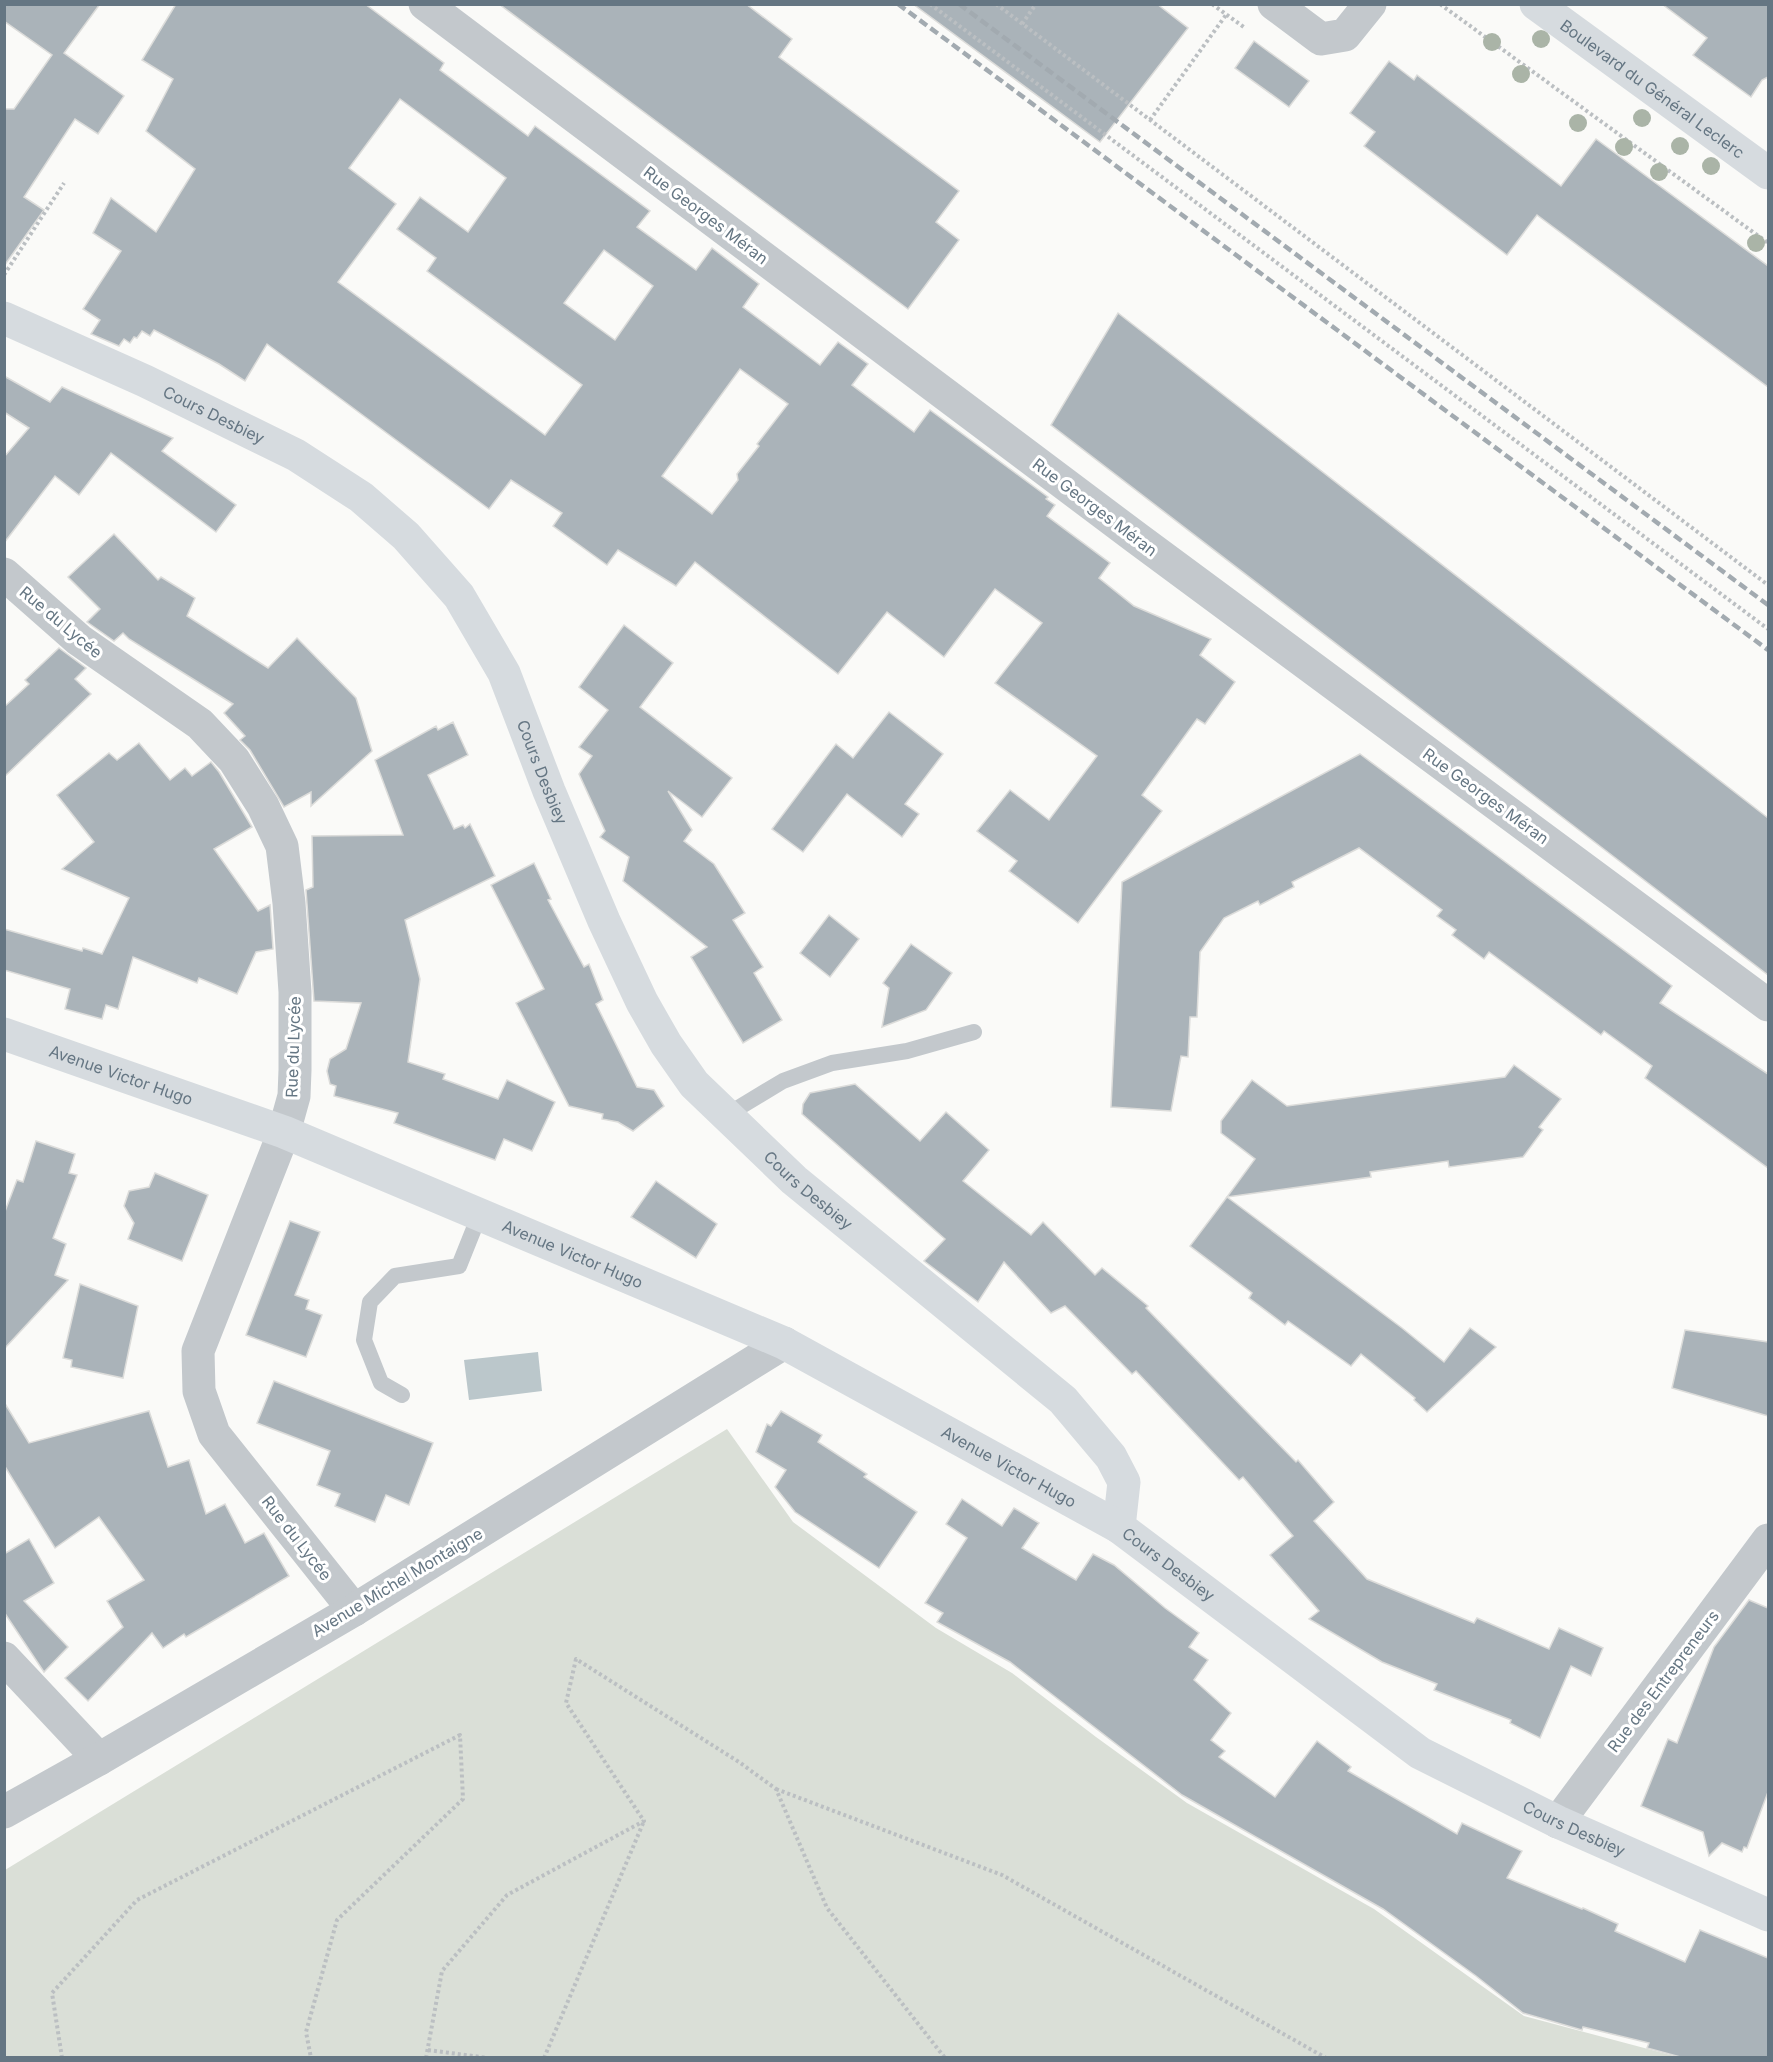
<svg xmlns="http://www.w3.org/2000/svg" width="1773" height="2062" font-family="Inter,sans-serif">
<rect width="100%" height="100%" fill="#fafaf8"/>
<polygon fill="#dadfd7" points="727,1429 793,1522 936,1628 1012,1673 1096,1737 1187,1803 1374,1909 1524,2016 1678,2057 5,2057 5,1870"/>
<polygon fill="#bbc7cb" points="538,1352 542,1391 469,1400 464,1360"/>
<g fill="#aab3b9" stroke="#dcdcda" stroke-width="1.5" fill-rule="evenodd">
<polygon points="4,4 100,4 64,53 124,96 98,134 75,119 24,197 44,210 4,266 4,109 14,109 52,55 4,21"/>
<path d="M176 4H365L444 63 440 70 528 136 535 126 650 211 637 227 696 270 712 248 759 284 743 307 820 365 838 342 868 364 852 385 914 432 930 410 1048 497 1046 499 1055 505 1047 516 1110 563 1099 578 1134 606 1211 639 1200 655 1235 682 1205 724 1197 719 1142 795 1162 811 1078 923 1009 871 1017 861 977 831 1010 790 1049 820 1097 756 995 683 1042 623 995 589 944 657 887 612 838 674 695 562 676 586 618 550 607 565 553 526 562 513 511 480 489 509 267 344 245 381 219 364 154 330 150 336 142 331 137 338 134 337 130 343 124 339 119 346 91 334 100 320 83 309 121 251 93 233 111 198 156 232 195 169 146 131 173 79 142 60ZM400 99 506 178 468 232 420 197 397 229 436 258 427 271 582 385 545 435 338 282 396 204 349 168ZM604 250 653 286 615 340 564 303ZM740 369 788 404 757 444 759 446 737 474 738 480 712 514 662 476Z"/>
<polygon points="499,4 746,4 792,39 779,57 959,191 936,222 959,240 908,309"/>
<polygon points="913,4 1157,4 1188,28 1100,142"/>
<polygon points="1662,4 1768,4 1768,77 1762,80 1751,97 1693,55 1707,38"/>
<polygon points="1254,41 1309,81 1289,107 1235,68"/>
<polygon points="1389,61 1414,80 1417,75 1561,186 1596,139 1768,266 1768,387 1537,215 1507,255 1364,146 1375,132 1350,113"/>
<polygon points="1118,313 1768,818 1768,975 1051,425"/>
<polygon points="4,376 50,402 62,387 173,438 162,451 236,505 216,532 111,453 79,495 55,476 4,543 4,457 29,428 4,412"/>
<polygon points="114,534 158,580 161,577 195,598 187,616 268,668 297,638 356,698 372,751 311,806 311,792 284,807 250,750 240,740 245,736 224,713 233,704 129,639 123,633 114,641 87,622 100,609 68,577"/>
<polygon points="624,625 673,663 640,707 732,778 702,817 668,791 692,830 684,841 714,864 745,913 733,920 763,967 754,973 782,1020 743,1043 691,957 707,947 623,881 629,857 600,837 605,831 579,774 592,756 579,747 608,710 579,687"/>
<polygon points="59,648 86,668 75,679 91,694 4,777 4,707 29,684 25,680"/>
<polygon points="889,712 943,754 905,804 919,814 902,837 847,794 803,852 772,829 836,744 853,758"/>
<polygon points="453,722 468,755 428,775 454,829 463,825 465,828 470,824 495,876 405,920 420,979 408,1062 445,1074 443,1079 498,1099 507,1080 555,1102 532,1151 504,1139 495,1160 394,1123 398,1113 334,1096 336,1086 330,1084 327,1071 330,1059 346,1049 361,1003 314,1001 306,890 313,887 312,836 403,835 375,760 436,726 438,730"/>
<polygon points="139,743 170,780 185,768 192,776 211,762 219,772 252,827 214,849 258,911 270,905 273,949 256,952 237,994 199,978 197,983 133,957 118,1009 106,1005 102,1019 65,1009 70,989 4,970 4,929 82,951 83,948 102,954 129,898 62,869 94,842 57,795 109,753 117,760"/>
<polygon points="1360,754 1672,986 1660,1003 1768,1074 1768,1168 1645,1078 1652,1066 1604,1031 1601,1035 1489,952 1484,959 1452,935 1456,930 1437,916 1442,910 1359,848 1292,882 1294,887 1260,905 1258,901 1224,918 1200,952 1197,1017 1190,1017 1188,1057 1181,1056 1171,1111 1111,1107 1122,882"/>
<polygon points="534,863 551,899 548,900 584,967 589,964 603,1000 596,1004 637,1087 654,1090 664,1106 633,1131 618,1122 602,1119 603,1114 569,1106 516,1003 544,989 491,885"/>
<polygon points="829,915 859,939 830,977 800,953"/>
<polygon points="911,944 952,973 926,1010 882,1027 889,988 883,983"/>
<polygon points="1514,1065 1561,1099 1539,1127 1543,1130 1523,1157 1449,1167 1448,1161 1370,1172 1371,1177 1227,1197 1255,1159 1221,1133 1221,1121 1252,1080 1287,1106 1505,1077"/>
<polygon points="855,1084 920,1141 946,1112 989,1150 963,1181 1031,1235 1043,1222 1095,1275 1102,1268 1148,1306 1146,1308 1211,1375 1296,1462 1298,1460 1334,1502 1314,1521 1367,1579 1474,1623 1477,1618 1549,1649 1559,1628 1603,1648 1591,1676 1571,1666 1540,1738 1510,1723 1511,1720 1434,1690 1437,1684 1382,1662 1309,1619 1319,1611 1270,1555 1293,1536 1243,1477 1239,1480 1136,1371 1132,1374 1065,1306 1051,1313 1004,1262 978,1302 924,1261 945,1239 802,1114 803,1104 810,1093"/>
<polygon points="36,1141 75,1154 69,1173 77,1175 53,1238 66,1244 55,1275 68,1280 4,1349 4,1214 17,1180 23,1182"/>
<polygon points="155,1173 208,1195 182,1261 128,1239 134,1223 124,1206 129,1191 149,1187"/>
<polygon points="656,1181 717,1224 696,1258 631,1217"/>
<polygon points="1227,1197 1402,1328 1444,1362 1470,1328 1496,1347 1427,1412 1414,1400 1415,1398 1361,1354 1351,1366 1288,1321 1285,1325 1249,1298 1252,1293 1190,1246"/>
<polygon points="290,1221 320,1232 295,1295 309,1300 306,1309 322,1315 306,1357 246,1335"/>
<polygon points="80,1284 138,1306 123,1378 71,1367 72,1360 63,1358"/>
<polygon points="1685,1330 1768,1342 1768,1416 1672,1388"/>
<polygon points="274,1381 433,1443 409,1505 386,1495 375,1522 335,1506 340,1494 317,1485 330,1451 257,1423"/>
<polygon points="4,1402 29,1443 149,1411 168,1467 189,1460 206,1514 225,1504 245,1543 264,1533 289,1576 186,1637 184,1634 163,1648 152,1633 88,1701 65,1678 123,1627 107,1601 144,1580 99,1517 55,1548 4,1465"/>
<polygon points="781,1411 822,1435 818,1442 867,1474 864,1477 917,1512 879,1568 795,1512 775,1487 786,1470 756,1452 767,1424 771,1426"/>
<polygon points="962,1499 1002,1526 1014,1508 1039,1523 1022,1548 1076,1580 1093,1554 1114,1565 1165,1608 1199,1633 1189,1647 1208,1660 1194,1680 1231,1713 1211,1740 1225,1751 1219,1757 1275,1797 1317,1741 1351,1767 1348,1771 1457,1834 1462,1823 1522,1851 1507,1878 1582,1909 1583,1908 1618,1924 1615,1931 1685,1962 1700,1930 1768,1958 1768,2058 1684,2058 1647,2048 1649,2043 1583,2027 1582,2030 1523,2013 1476,1976 1383,1909 1182,1795 1010,1662 937,1622 943,1613 925,1603 967,1538 946,1524"/>
<polygon points="29,1539 54,1583 24,1601 68,1647 44,1672 4,1612 4,1554"/>
<polygon points="1749,1600 1768,1608 1768,1792 1747,1848 1744,1847 1742,1852 1722,1843 1709,1856 1703,1832 1641,1806 1668,1739 1677,1743 1714,1647"/>
</g>
<g fill="none" stroke-linecap="round" stroke-linejoin="round">
<g stroke="#bbbfc2" stroke-width="4" stroke-dasharray="3 3" stroke-linecap="butt">
<polyline points="930,4 1768,629"/>
<polyline points="996,4 1768,585"/>
<polyline points="1212,4 1245,28"/>
<polyline points="1440,4 1768,243"/>
<polyline points="1022,24 1036,4"/>
<polyline points="1150,120 1226,15"/>
<polyline points="4,275 64,183"/>
<polyline points="776,1789 1002,1875 1326,2058"/>
<polyline points="428,2050 488,2058"/>
<polyline points="62,2058 52,1993 137,1900 460,1735 463,1799 337,1920 306,2032 311,2058"/>
<polyline points="426,2058 442,1971 507,1895 644,1821 566,1703 576,1659 739,1762 776,1789 827,1908 945,2058"/>
<polyline points="544,2058 644,1821"/>
</g>
<g stroke="#c3c8cc" stroke-width="16">
<polyline points="725,1116 783,1081 832,1063 907,1051 974,1032"/>
<polyline points="402,1395 381,1383 364,1340 370,1302 395,1276 459,1266 479,1216"/>
</g>
<g stroke="#c3c8cc" stroke-width="33">
<polyline points="425,4 1138,539 1768,1005"/>
<polyline points="1274,4 1321,39 1345,35 1370,4"/>
<polyline points="4,574 79,640 200,724 234,760 263,806 282,846 289,903 295,992 295,1070 294,1096 284,1132 198,1351 199,1391 214,1434 354,1610"/>
<polyline points="4,1658 99,1759"/>
<polyline points="4,1812 99,1759 354,1610 784,1343"/>
<polyline points="1558,1822 1768,1540"/>
</g>
<g stroke="#d6dbdf" stroke-width="33">
<path id="s1" d="M1536 4 1768 173"/>
<path id="s2" d="M4 318 145 381 296 455 361 497 406 536 459 596 504 673 549 791 604 921 642 1002 666 1044 694 1084 794 1180 1063 1400 1111 1457 1124 1482 1119 1527 1420 1753 1558 1822 1768 1915"/>
<path id="s3" d="M4 1034 284 1132 784 1343 1119 1527"/>
</g>
<g stroke="#a2aab0" stroke-width="4.5" stroke-dasharray="9 4.5" stroke-linecap="butt">
<polyline points="898,4 1768,650"/>
<polyline points="959,4 1768,605"/>
</g>
</g>
<g fill="#aab4a7">
<circle cx="1541" cy="39" r="9"/>
<circle cx="1492" cy="42" r="9"/>
<circle cx="1521" cy="74" r="9"/>
<circle cx="1642" cy="118" r="9"/>
<circle cx="1578" cy="123" r="9"/>
<circle cx="1680" cy="146" r="9"/>
<circle cx="1624" cy="147" r="9"/>
<circle cx="1711" cy="166" r="9"/>
<circle cx="1659" cy="172" r="9"/>
<circle cx="1756" cy="243" r="9"/>
</g>
<g text-anchor="middle" stroke-width="6" stroke-linejoin="round" paint-order="stroke">
<g font-size="16" fill="#657683" stroke="#fff">
<text dy="6" stroke="none"><textPath href="#s1" startOffset="144">Boulevard du Général Leclerc</textPath></text>
<text transform="translate(706 215) rotate(37)" y="6">Rue Georges Méran</text>
<text dy="6" stroke="none"><textPath href="#s2" startOffset="231">Cours Desbiey</textPath></text>
<text transform="translate(1095 507) rotate(37)" y="6">Rue Georges Méran</text>
<text transform="translate(61 622) rotate(40)" y="6">Rue du Lycée</text>
<text dy="6" stroke="none"><textPath href="#s2" startOffset="735">Cours Desbiey</textPath></text>
<text transform="translate(1486 796) rotate(36)" y="6">Rue Georges Méran</text>
<text transform="translate(293 1047) rotate(-88)" y="6">Rue du Lycée</text>
<text dy="6" stroke="none"><textPath href="#s3" startOffset="124">Avenue Victor Hugo</textPath></text>
<text dy="6" stroke="none"><textPath href="#s2" startOffset="1239">Cours Desbiey</textPath></text>
<text dy="6" stroke="none"><textPath href="#s3" startOffset="610">Avenue Victor Hugo</textPath></text>
<text dy="6" stroke="none"><textPath href="#s3" startOffset="1096">Avenue Victor Hugo</textPath></text>
<text transform="translate(297 1538) rotate(52)" y="6">Rue du Lycée</text>
<text dy="6" stroke="none"><textPath href="#s2" startOffset="1779">Cours Desbiey</textPath></text>
<text transform="translate(397 1582) rotate(-31)" y="6">Avenue Michel Montaigne</text>
<text transform="translate(1663 1681) rotate(-53)" y="6">Rue des Entrepreneurs</text>
<text dy="6" stroke="none"><textPath href="#s2" startOffset="2265">Cours Desbiey</textPath></text>
</g>
</g>
<rect width="1773" height="2062" fill="none" stroke="#657683" stroke-width="12"/>
</svg>
